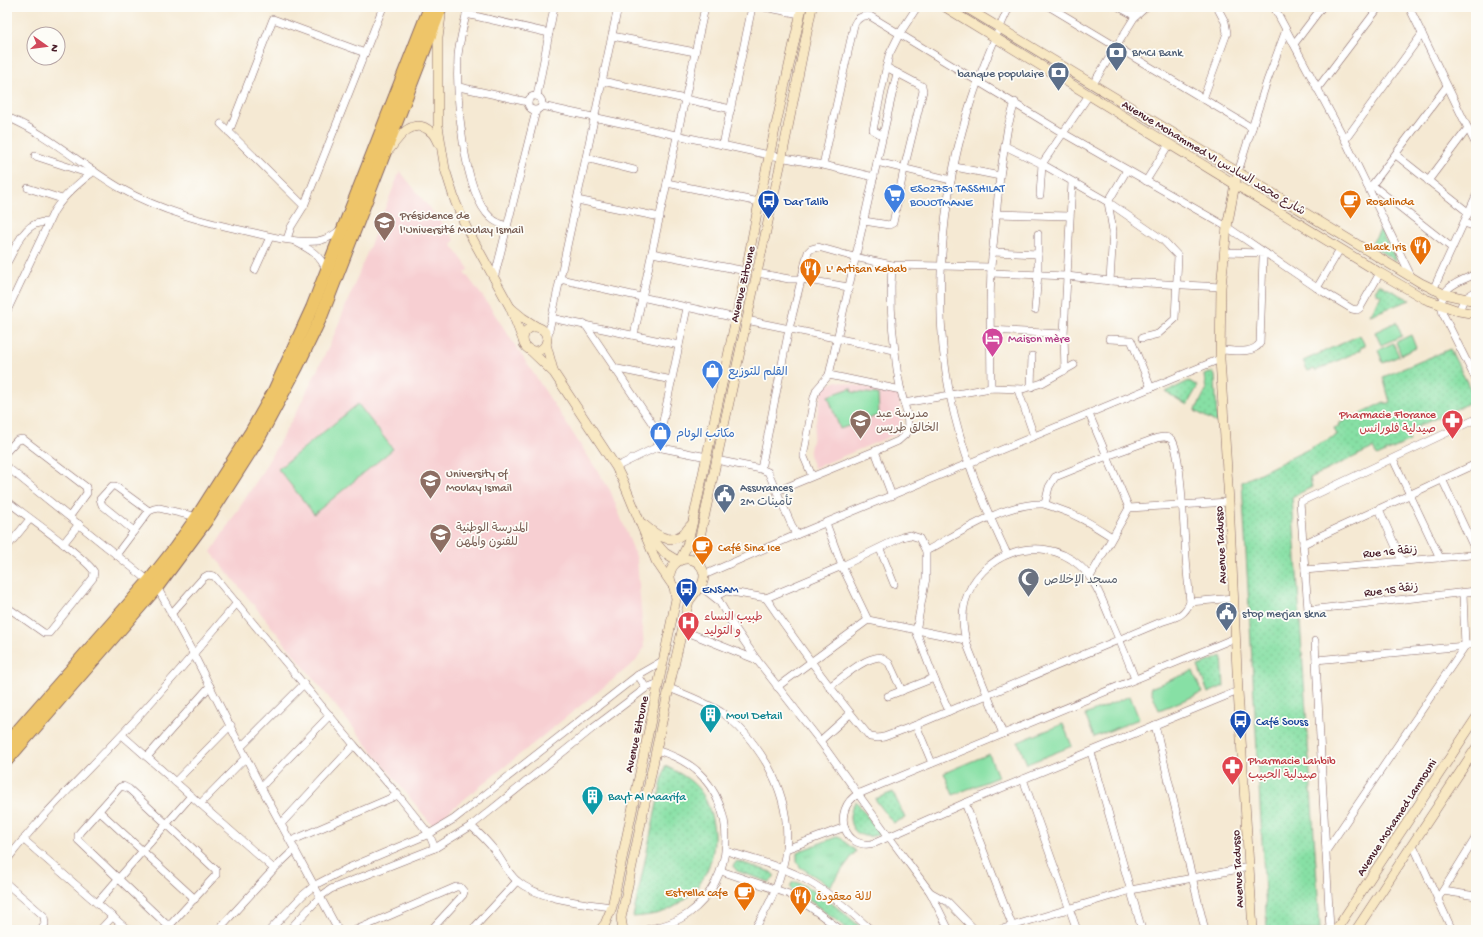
<svg xmlns="http://www.w3.org/2000/svg" width="1483" height="937" font-family="'Gochi Hand','Playpen Sans Arabic',sans-serif">
<defs>
<pattern id="grass-dots" width="8" height="8" patternUnits="userSpaceOnUse"><rect width="8" height="8" fill="#87e0a5"/><path d="M2 2h.1M6 6h.1" fill="none" stroke="#76c08e" stroke-width="1.8" stroke-linecap="round"/></pattern>
<pattern id="park-tufts" width="24" height="20" patternUnits="userSpaceOnUse"><rect width="24" height="20" fill="#87e0a5"/><path d="M3 7l-1-3M5 7V3M7 7l1-3M15 17l-1-3M17 17v-4M19 17l1-3" fill="none" stroke="#76c08e"/></pattern>
</defs>
<rect width="100%" height="100%" fill="#fdfcf7"/>
<filter id="ink" filterUnits="userSpaceOnUse"><feTurbulence type="fractalNoise" baseFrequency=".025" numOctaves="2"/><feDisplacementMap in="SourceGraphic" scale="8" xChannelSelector="R" yChannelSelector="G"/><feConvolveMatrix kernelMatrix="1 2 1 2 8 2 1 2 1" color-interpolation-filters="sRGB"/></filter>
<filter id="wash" filterUnits="userSpaceOnUse"><feTurbulence type="fractalNoise" baseFrequency=".012" numOctaves="4" result="noise"/><feDisplacementMap in="SourceGraphic" scale="16" xChannelSelector="R" yChannelSelector="G"/><feGaussianBlur stdDeviation="0.9" result="paint"/><feColorMatrix in="noise" values="0 0 0 0 0 0 0 0 0 0 0 0 0 0 0 0 0 1.4 0 .05"/><feComposite in="paint" operator="in"/></filter>
<g filter="url(#wash)">
<rect width="100%" height="100%" fill="#f5e9d3"/>
<g fill="#f7cfd2">
<polygon points="400,171 455,240 451,244 469,269 465,273 486,301 610,490 637,559 644,648 636,661 432,825 211,552 261,474 298,409 332,340"/>
<polygon points="837,381 898,394 904,431 814,468 809,455 823,387"/>
</g>
<g fill="url(#grass-dots)" stroke="#688068">
<polygon points="1380,230 1396,259 1395,261 1371,245"/>
<polygon points="1379,284 1410,300 1370,315 1381,296 1375,292"/>
<polygon points="1360,335 1365,346 1360,348 1361,350 1315,371 1314,369 1308,371 1303,361"/>
<polygon points="1450,349 1476,400 1476,410 1473,412 1469,403 1406,432 1410,441 1377,456 1373,448 1310,478 1312,487 1292,497 1320,927 1320,930 1267,930 1242,482 1337,435 1334,428 1339,426 1338,424 1384,402 1385,404 1390,402 1383,377"/>
<polygon points="1213,372 1215,376 1217,423 1195,411 1206,390 1204,375"/>
<polygon points="1189,381 1198,386 1187,405 1166,392"/>
<polygon points="1222,656 1224,686 1208,693 1198,666"/>
<path d="M665 766C678 772 689 778 698 788 704 795 708 804 710 812 722 849 707 887 674 907 663 914 646 916 633 917Z"/>
<polygon points="893,792 905,818 893,823 875,799"/>
<path d="M856 801 878 831 880 834C856 844 841 821 856 801Z"/>
<polygon points="737,861 771,872 774,875 774,878 769,882 737,871 733,866"/>
<path d="M796 882C822 893 843 912 864 930H849L813 903 793 891C790 889 790 886 792 883Z"/>
</g>
<polygon fill="url(#park-tufts)" stroke="#688068" points="839,836 846,843 856,851 830,886 800,867 797,861 797,852"/>
<g fill="#87e0a5" stroke="#688068">
<polygon points="1396,322 1402,336 1381,345 1375,332"/>
<polygon points="1411,335 1416,348 1401,355 1396,342"/>
<polygon points="1393,343 1399,356 1383,363 1378,350"/>
<polygon points="851,388 852,392 878,394 879,415 840,429 828,396"/>
<polygon points="358,404 393,449 314,514 278,469"/>
<polygon points="1193,671 1202,693 1159,710 1150,688"/>
<polygon points="1130,696 1139,719 1094,737 1085,715"/>
<polygon points="1063,724 1072,746 1027,764 1018,742"/>
<polygon points="989,754 998,777 953,795 944,773"/>
</g>
</g>
<g filter="url(#ink)">
<g fill="none" stroke-linecap="round" stroke-linejoin="round">
<defs>
<g id="street">
<path d="M468 7C464 23 460 39 458 55 456 93 462 192 491 218 495 222 502 224 507 227"/>
<polyline points="764,7 800,14"/>
<polyline points="1050,7 1252,128"/>
<polyline points="1119,7 1135,16"/>
<polyline points="1274,7 1345,140 1411,276"/>
<polyline points="1409,7 1476,145"/>
<polyline points="466,14 549,33"/>
<polyline points="612,36 695,52"/>
<polyline points="1294,44 1322,7"/>
<polyline points="602,81 731,109"/>
<polyline points="1093,84 1134,18 1146,7"/>
<polyline points="459,87 528,102"/>
<polyline points="1317,89 1379,7"/>
<circle cx="535" cy="103" r="7"/>
<polyline points="537,96 554,7"/>
<polyline points="1203,99 1227,33 1225,22 1217,7"/>
<path d="M542 106 769 155 823 165 854 25C857 18 862 15 870 16L1063 133 1227 227 1317 288 1352 309 1357 310 1360 308 1380 273"/>
<path d="M7 117C48 134 82 166 120 188 162 212 208 223 255 233 275 238 297 243 318 241 328 239 335 235 342 228"/>
<polyline points="221,124 304,206"/>
<polyline points="229,132 273,19 365,53"/>
<polyline points="883,136 873,130 889,55 900,33 917,7"/>
<polyline points="1345,140 1422,34"/>
<polyline points="723,145 752,7"/>
<polyline points="1005,146 1042,164 1108,202 1163,240 1178,256 1175,319 1158,334 1142,338"/>
<polyline points="1396,155 1469,213"/>
<polyline points="35,156 90,174"/>
<polyline points="586,158 634,170"/>
<polyline points="877,162 951,180"/>
<polyline points="823,165 874,177"/>
<polyline points="955,167 1000,176"/>
<polyline points="1238,172 1267,81 1286,30"/>
<polyline points="1146,181 1169,144"/>
<polyline points="1428,181 1468,128"/>
<polyline points="667,183 759,202"/>
<polyline points="1367,185 1372,185 1447,86"/>
<polyline points="1372,185 1452,248"/>
<polyline points="28,188 62,199"/>
<polyline points="1040,195 1042,164 1089,95"/>
<polyline points="577,200 660,217"/>
<polyline points="996,214 1069,216"/>
<polyline points="864,221 889,225 893,223 904,169 923,91 922,86 918,84 886,67"/>
<polyline points="1464,223 1476,227"/>
<polyline points="287,239 291,227 304,206 383,7"/>
<path d="M294 241C309 249 320 254 326 270"/>
<polyline points="992,252 1038,254"/>
<polyline points="652,253 746,271"/>
<path d="M8 261C15 249 23 226 39 223 41 222 45 222 48 222"/>
<polyline points="255,270 270,237"/>
<polyline points="757,273 789,279 802,279 848,287"/>
<polyline points="991,273 1067,276 1110,281 1221,287"/>
<path d="M1476 274C1457 282 1436 288 1443 314L1476 380"/>
<polyline points="494,279 536,111"/>
<polyline points="560,279 736,318"/>
<polyline points="1110,281 1113,231 1108,202 1127,170"/>
<polyline points="1317,288 1340,249"/>
<polyline points="1433,290 1476,196"/>
<polyline points="1035,310 1038,274 1038,234"/>
<path d="M7 311 54 211C65 194 79 183 94 171"/>
<polyline points="1459,311 1464,299 1476,291"/>
<polyline points="551,318 679,345"/>
<polyline points="746,320 894,350"/>
<polyline points="585,324 660,435 657,447"/>
<polyline points="990,330 1064,334"/>
<polyline points="634,335 705,7"/>
<polyline points="1109,339 1131,340 1151,388"/>
<polyline points="547,340 618,7"/>
<path d="M1220 350C1232 350 1253 355 1260 343L1263 258 1265 253 1224 252"/>
<polyline points="613,368 672,380"/>
<polyline points="1065,371 1064,334 1072,182"/>
<polyline points="829,375 901,390"/>
<polyline points="1031,387 1032,356"/>
<polyline points="991,388 990,303 991,267 1000,176 1008,126 1015,102"/>
<polyline points="1018,390 1034,436"/>
<polyline points="904,403 991,388 1023,389 1042,383 1074,365"/>
<polyline points="1089,414 1129,508"/>
<polyline points="1476,419 1300,502 1308,610 1476,591"/>
<polyline points="660,435 687,308"/>
<polyline points="7,451 17,440 23,439 86,487 87,493 70,516"/>
<polyline points="875,451 892,496"/>
<polyline points="1393,459 1440,558"/>
<polyline points="716,460 761,469"/>
<polyline points="7,467 149,581"/>
<polyline points="616,467 657,447 707,457"/>
<polyline points="812,476 804,457 804,452 814,397 817,389 829,375 897,73"/>
<polyline points="1442,479 1476,552"/>
<path d="M777 491 882 448 898 441 907 433C910 419 904 404 901 391 898 378 896 364 895 351 891 322 890 293 892 265"/>
<path d="M7 501C21 512 90 561 94 572L93 578 49 633H44L7 607"/>
<polyline points="1129,508 1229,502"/>
<polyline points="1379,509 1402,561"/>
<polyline points="826,523 842,566 868,620"/>
<polyline points="134,531 102,505 100,499 112,486 115,486 149,511"/>
<polyline points="796,535 769,474 768,472 761,469 789,329 808,252 811,249 818,247 854,257 892,265 991,267"/>
<polyline points="63,544 79,524"/>
<polyline points="1303,544 1476,464"/>
<polyline points="7,547 30,519"/>
<polyline points="880,549 894,584"/>
<path d="M926 551C960 533 1005 502 1044 504 1048 505 1052 507 1056 508 1078 515 1093 525 1112 537"/>
<path d="M1007 554C983 503 961 451 950 395 932 306 941 201 967 114 978 77 993 42 1009 7"/>
<polyline points="116,555 149,511 154,509 159,508 197,517"/>
<polyline points="1305,570 1471,555 1476,553"/>
<polyline points="704,575 796,535 1220,359"/>
<polyline points="1090,577 1129,508"/>
<polyline points="700,586 719,601 731,622 757,660 820,741 889,837 930,892 949,930"/>
<polyline points="157,587 194,655 261,787 338,930"/>
<polyline points="715,597 726,591 766,598 842,566 902,537 910,535 919,538 926,551 926,578 916,631 934,678 949,711"/>
<path d="M766 598C799 646 833 693 870 737L878 738 884 737 916 725 1161 622C1175 617 1184 617 1190 602 1188 582 1186 561 1185 541 1183 522 1181 452 1172 440 1168 436 1163 437 1157 438L1107 456 1055 477 1049 487 1045 504"/>
<polyline points="1190,602 1234,598"/>
<polyline points="171,614 203,578 208,575 214,576 354,745 398,795 429,834 435,848"/>
<polyline points="682,630 757,660"/>
<path d="M1235 638 858 794C831 810 844 852 875 843L965 803 1238 691"/>
<polyline points="1315,641 1330,930"/>
<polyline points="1316,660 1465,646 1476,643"/>
<polyline points="638,675 646,688"/>
<polyline points="777,687 868,620 966,640"/>
<path d="M829 687C844 677 861 659 880 657L889 663 902 691"/>
<path d="M669 688C687 695 705 702 721 712 740 725 755 744 767 764 800 823 789 875 754 930"/>
<polyline points="888,696 934,678"/>
<polyline points="916,725 932,763"/>
<polyline points="1155,725 1205,930"/>
<path d="M1003 734 968 647C963 632 961 617 965 602 978 554 1040 531 1079 565 1096 580 1103 602 1112 623 1120 641 1128 660 1135 679"/>
<polyline points="122,735 274,869"/>
<polyline points="820,741 850,714"/>
<polyline points="241,747 304,684"/>
<polyline points="1091,752 1142,930"/>
<polyline points="147,757 210,686"/>
<polyline points="1023,779 1077,930"/>
<polyline points="175,782 231,725"/>
<polygon points="123,786 129,789 216,870 216,875 171,924 166,924 78,840 78,835 80,832 120,787"/>
<polyline points="261,787 330,715"/>
<polyline points="965,803 1012,925"/>
<polyline points="200,804 246,757"/>
<polyline points="99,811 195,899"/>
<polyline points="281,824 354,745"/>
<path d="M471 826C480 834 488 842 495 851 502 861 508 873 517 881 540 900 583 903 612 907"/>
<polyline points="23,839 128,930"/>
<polyline points="291,841 398,795"/>
<polyline points="1413,845 1452,930"/>
<polyline points="786,849 845,827"/>
<path d="M726 851C749 858 773 864 795 874 824 888 848 909 871 930"/>
<polyline points="1326,851 1465,646 1463,593"/>
<path d="M7 860C40 816 82 777 120 736 161 693 199 648 237 603"/>
<polyline points="721,871 789,894 810,907 841,930"/>
<polyline points="7,884 44,916 45,924 41,930"/>
<polyline points="1443,891 1476,896"/>
<polyline points="930,892 948,902 975,930"/>
<polyline points="1437,900 1476,837"/>
<polyline points="97,903 191,796"/>
<polyline points="100,930 113,916"/>
<polyline points="218,930 274,869 295,849"/>
<polyline points="270,930 302,896 315,885 346,869 429,834 454,819 638,675 664,660"/>
<polyline points="289,930 321,896 331,889 435,848 471,826 593,728 646,688 659,683"/>
<polyline points="356,930 456,887 460,887 464,892 463,895 431,930"/>
<polyline points="472,930 517,881"/>
<path d="M646 930C661 927 675 923 688 914 735 880 739 809 696 770 684 760 670 754 656 750"/>
<polyline points="999,930 1131,890 1249,867"/>
</g>
<g id="secondary">
<polyline points="945,7 1380,273 1425,299 1459,311 1476,314"/>
<polyline points="965,7 1421,283 1444,294 1476,301"/>
<polyline points="441,16 438,38 438,126 445,169 455,201 466,227 510,307 523,340"/>
<path d="M390 149C399 136 414 116 431 132 434 134 436 139 438 143"/>
<polyline points="1238,172 1235,184 1227,227 1221,287 1220,359 1229,502 1238,691 1253,930"/>
<polyline points="511,308 523,318 537,327"/>
<circle cx="535" cy="339" r="12"/>
<polyline points="546,344 553,370"/>
<polyline points="530,350 554,373 616,467 623,481 656,561 671,583"/>
<path d="M643 524C659 538 675 548 690 526"/>
<polyline points="648,534 665,553 678,561"/>
<circle cx="687" cy="576" r="17"/>
<polyline points="680,560 687,546 693,521 746,271 759,202 802,7"/>
<polyline points="701,566 698,556 698,546 782,157 812,7"/>
<polyline points="600,930 605,924 612,907 674,609 676,599 674,587"/>
<polyline points="623,930 621,918 623,909 669,688 687,609 689,601 698,589"/>
<polyline points="1336,930 1476,718"/>
<polyline points="1356,930 1476,748"/>
</g>
<g id="highway">
<polyline points="7,743 149,581 175,548 197,517 251,432 273,393 312,308 430,7"/>
<polyline points="7,760 157,587 206,521 259,438 297,367 321,317 441,7"/>
</g>
</defs>
<use href="#street" stroke="#866666" stroke-width="8"/>
<use href="#secondary" stroke="#866666" stroke-width="10"/>
<use href="#highway" stroke="#866666" stroke-width="14"/>
<use href="#street" stroke="#fff" stroke-width="7"/>
<use href="#secondary" stroke="#f8e8c3" stroke-width="9"/>
<use href="#highway" stroke="#eec569" stroke-width="12"/>
</g>
</g>
<defs>
<symbol id="bank-pin" viewBox="-11 -11 22 30"><path d="M0 17L-7.5 6A9.5 9.5 0 1 1 7.5 6Z" fill="#5c6f8a" stroke="#fdfcf7"/><path d="M-6-4H6V4H-6ZM0-2.3a2.3 2.3 0 1 0 0 4.6a2.3 2.3 0 1 0 0-4.6Z" fill="#fff"/></symbol>
<symbol id="supermarket-pin" viewBox="-11 -11 22 30"><path d="M0 17L-7.5 6A9.5 9.5 0 1 1 7.5 6Z" fill="#3f7fe0" stroke="#fdfcf7"/><path d="M-6-5.5h2.5l.6 2H6L4.5 2H-2.5L-4.4-4H-6ZM-1.5 3.2a1.3 1.3 0 1 0 .1 0ZM3 3.2a1.3 1.3 0 1 0 .1 0Z" fill="#fff"/></symbol>
<symbol id="bus-pin" viewBox="-11 -11 22 30"><path d="M0 17L-7.5 6A9.5 9.5 0 1 1 7.5 6Z" fill="#1a4fb4" stroke="#fdfcf7"/><path d="M-5-6H5V4H4V6H2V4H-2V6H-4V4H-5ZM-3.5-4V0h7V-4ZM-3.5 1.2v1.5H-2V1.2ZM2 1.2v1.5H3.5V1.2Z" fill="#fff"/></symbol>
<symbol id="cafe-pin" viewBox="-11 -11 22 30"><path d="M0 17L-7.5 6A9.5 9.5 0 1 1 7.5 6Z" fill="#e8710a" stroke="#fdfcf7"/><path d="M-5.5-4.5H6V0H3Q3 3.5 0 3.5H-2.5Q-5.5 3.5-5.5 0ZM3-3.2v2h1.7v-2ZM-6 4.5H4V6H-6Z" fill="#fff"/></symbol>
<symbol id="school-pin" viewBox="-11 -11 22 30"><path d="M0 17L-7.5 6A9.5 9.5 0 1 1 7.5 6Z" fill="#8d6e63" stroke="#fdfcf7"/><path d="M0-5L7-2L0 1L-7-2ZM-4 1L0 2.5L4 1V4Q0 6-4 4Z" fill="#fff"/></symbol>
<symbol id="restaurant-pin" viewBox="-11 -11 22 30"><path d="M0 17L-7.5 6A9.5 9.5 0 1 1 7.5 6Z" fill="#e8710a" stroke="#fdfcf7"/><path d="M-5-6h1v4h1v-4h1v4h1v-4h1v5L-1.5 .5V6h-2V.5L-5-1ZM5-6V6H3V1.5H1.5Q1.5-4 5-6Z" fill="#fff"/></symbol>
<symbol id="hotel-pin" viewBox="-11 -11 22 30"><path d="M0 17L-7.5 6A9.5 9.5 0 1 1 7.5 6Z" fill="#d1479c" stroke="#fdfcf7"/><path d="M-6-4.5h1.5V1H6V5H4.5V3h-9V5H-6ZM-4 0a1.8 1.8 0 1 1 3.6 0ZM.5 0V-2.5h3Q6-2.5 6 0Z" fill="#fff"/></symbol>
<symbol id="shop-pin" viewBox="-11 -11 22 30"><path d="M0 17L-7.5 6A9.5 9.5 0 1 1 7.5 6Z" fill="#3f7fe0" stroke="#fdfcf7"/><path d="M-5-2.5h2.3a2.7 3.5 0 0 1 5.4 0H5L5.5 6h-11ZM-1.5-2.5h3a1.5 2.3 0 0 0-3 0Z" fill="#fff"/></symbol>
<symbol id="pharmacy-pin" viewBox="-11 -11 22 30"><path d="M0 17L-7.5 6A9.5 9.5 0 1 1 7.5 6Z" fill="#e0444e" stroke="#fdfcf7"/><path d="M-2-6h4v4h4v4h-4v4h-4v-4h-4v-4h4Z" fill="#fff"/></symbol>
<symbol id="university-pin" viewBox="-11 -11 22 30"><path d="M0 17L-7.5 6A9.5 9.5 0 1 1 7.5 6Z" fill="#8d6e63" stroke="#fdfcf7"/><path d="M0-5L7-2L0 1L-7-2ZM-4 1L0 2.5L4 1V4Q0 6-4 4Z" fill="#fff"/></symbol>
<symbol id="civic-pin" viewBox="-11 -11 22 30"><path d="M0 17L-7.5 6A9.5 9.5 0 1 1 7.5 6Z" fill="#5c6f8a" stroke="#fdfcf7"/><path d="M-.6-6.5H3V-4.5H.6V-3L4-1V1h2V6H-6V1h2V-1L-.6-3ZM-1.2 2.5V6h2.4V2.5Z" fill="#fff"/></symbol>
<symbol id="mosque-pin" viewBox="-11 -11 22 30"><path d="M0 17L-7.5 6A9.5 9.5 0 1 1 7.5 6Z" fill="#6b7280" stroke="#fdfcf7"/><path d="M3.5-4.9A6 6 0 1 0 3.5 4.9A5 5 0 1 1 3.5-4.9Z" fill="#fff"/></symbol>
<symbol id="hospital-pin" viewBox="-11 -11 22 30"><path d="M0 17L-7.5 6A9.5 9.5 0 1 1 7.5 6Z" fill="#e0444e" stroke="#fdfcf7"/><path d="M-5-5h3v3.5h4V-5h3V5h-3V1.5h-4V5h-3Z" fill="#fff"/></symbol>
<symbol id="building-pin" viewBox="-11 -11 22 30"><path d="M0 17L-7.5 6A9.5 9.5 0 1 1 7.5 6Z" fill="#0f9aa8" stroke="#fdfcf7"/><path d="M-4-6H4V6H1V3H-1V6H-4ZM-2.5-4.3h1.7v1.8h-1.7ZM.8-4.3h1.7v1.8H.8ZM-2.5-1h1.7V.8h-1.7ZM.8-1h1.7V.8H.8Z" fill="#fff"/></symbol>
</defs>
<g fill-rule="evenodd">
<use href="#bank-pin" x="1104" y="40" width="25" height="34"/>
<use href="#bank-pin" x="1046" y="60" width="25" height="34"/>
<use href="#supermarket-pin" x="882" y="182" width="25" height="34"/>
<use href="#bus-pin" x="756" y="188" width="25" height="34"/>
<use href="#cafe-pin" x="1338" y="188" width="25" height="34"/>
<use href="#school-pin" x="372" y="210" width="25" height="34"/>
<use href="#restaurant-pin" x="1408" y="234" width="25" height="34"/>
<use href="#restaurant-pin" x="798" y="256" width="25" height="34"/>
<use href="#hotel-pin" x="980" y="326" width="25" height="34"/>
<use href="#shop-pin" x="700" y="358" width="25" height="34"/>
<use href="#school-pin" x="848" y="408" width="25" height="34"/>
<use href="#pharmacy-pin" x="1440" y="408" width="25" height="34"/>
<use href="#shop-pin" x="648" y="420" width="25" height="34"/>
<use href="#university-pin" x="418" y="468" width="25" height="34"/>
<use href="#civic-pin" x="712" y="482" width="25" height="34"/>
<use href="#school-pin" x="428" y="522" width="25" height="34"/>
<use href="#cafe-pin" x="690" y="534" width="25" height="34"/>
<use href="#mosque-pin" x="1016" y="566" width="25" height="34"/>
<use href="#bus-pin" x="674" y="576" width="25" height="34"/>
<use href="#civic-pin" x="1214" y="600" width="25" height="34"/>
<use href="#hospital-pin" x="676" y="610" width="25" height="34"/>
<use href="#building-pin" x="698" y="702" width="25" height="34"/>
<use href="#bus-pin" x="1228" y="708" width="25" height="34"/>
<use href="#pharmacy-pin" x="1220" y="754" width="25" height="34"/>
<use href="#building-pin" x="580" y="784" width="25" height="34"/>
<use href="#cafe-pin" x="732" y="880" width="25" height="34"/>
<use href="#restaurant-pin" x="788" y="884" width="25" height="34"/>
</g>
<g text-anchor="middle" stroke-width="3.5" stroke-linejoin="round" paint-order="stroke">
<g font-size="12" fill="#4e5e75" stroke="#fdfcf7" text-anchor="start">
<text x="1132" y="56">BMCI Bank</text>
<text x="1044" y="77" text-anchor="end">banque populaire</text>
<text x="740" y="491">Assurances<tspan x="740" dy="14">2M تأمينات</tspan></text>
<text x="1242" y="617">stop merjan skna</text>
</g>
<g font-size="12" fill="#4a1f2b" stroke="#fdfcf7">
<text transform="translate(1214 157) rotate(31)" y="4">Avenue Mohammed VI شارع محمد السادس</text>
<text transform="translate(742 284) rotate(-77)" y="4">Avenue Zitoune</text>
<text transform="translate(1220 545) rotate(-93)" y="4">Avenue Tadusso</text>
<text transform="translate(1390 551) rotate(-5)" y="4">Rue 16 زنقة</text>
<text transform="translate(1391 589) rotate(-7)" y="4">Rue 15 زنقة</text>
<text transform="translate(636 734) rotate(-78)" y="4">Avenue Zitoune</text>
<text transform="translate(1396 817) rotate(-57)" y="4">Avenue Mohamed Lamnouni</text>
<text transform="translate(1237 869) rotate(-93)" y="4">Avenue Tadusso</text>
</g>
<g font-size="12" fill="#366cbe" stroke="#fdfcf7" text-anchor="start">
<text x="910" y="192">ES02751 TASSHILAT<tspan x="910" dy="14">BOUOTMANE</tspan></text>
<text x="728" y="375">القلم للتوزيع</text>
<text x="676" y="437">مكاتب الوئام</text>
</g>
<g font-size="12" fill="#164399" stroke="#fdfcf7" text-anchor="start">
<text x="784" y="205">Dar Talib</text>
<text x="702" y="593">ENSAM</text>
<text x="1256" y="725">Café Souss</text>
</g>
<g font-size="12" fill="#c56008" stroke="#fdfcf7" text-anchor="start">
<text x="1366" y="205">Rosalinda</text>
<text x="1406" y="250" text-anchor="end">Black Iris</text>
<text x="826" y="272">L' Artisan Kebab</text>
<text x="718" y="551">Café Sina Ice</text>
<text x="728" y="896" text-anchor="end">Estrella cafe</text>
<text x="816" y="900">لالة معقودة</text>
</g>
<g font-size="12" fill="#785e54" stroke="#fdfcf7" text-anchor="start">
<text x="400" y="219">Présidence de<tspan x="400" dy="14">l'Université Moulay Ismail</tspan></text>
<text x="876" y="417">مدرسة عبد<tspan x="876" dy="14">الخالق طريس</tspan></text>
<text x="446" y="477">University of<tspan x="446" dy="14">Moulay Ismail</tspan></text>
<text x="456" y="531">المدرسة الوطنية<tspan x="456" dy="14">للفنون والمهن</tspan></text>
</g>
<g font-size="12" fill="#b23c85" stroke="#fdfcf7" text-anchor="start">
<text x="1008" y="342">Maison mère</text>
</g>
<g font-size="12" fill="#be3a42" stroke="#fdfcf7" text-anchor="start">
<text x="1436" y="418" text-anchor="end">Pharmacie Florance<tspan x="1436" dy="14">صيدلية فلورانس</tspan></text>
<text x="704" y="620">طبيب النساء<tspan x="704" dy="14">و التوليد</tspan></text>
<text x="1248" y="764">Pharmacie Lahbib<tspan x="1248" dy="14">صيدلية الحبيب</tspan></text>
</g>
<g font-size="12" fill="#5b616d" stroke="#fdfcf7" text-anchor="start">
<text x="1044" y="583">مسجد الإخلاص</text>
</g>
<g font-size="12" fill="#0d838f" stroke="#fdfcf7" text-anchor="start">
<text x="726" y="719">Moul Detail</text>
<text x="608" y="800">Bayt Al Maarifa</text>
</g>
</g>
<rect width="1483" height="937" fill="none" stroke="#fdfcf7" stroke-width="24"/>
<g transform="translate(46 46) rotate(104)"><circle r="19" fill="#fdfcf7" stroke="#b5a4a5"/>
<path d="M0-3L7 15L0 10L-7 15Z" fill="#d1495b"/>
<text y="-6" font-size="11" font-weight="bold" text-anchor="middle" fill="#4a1f2b">N</text>
</g>
</svg>
